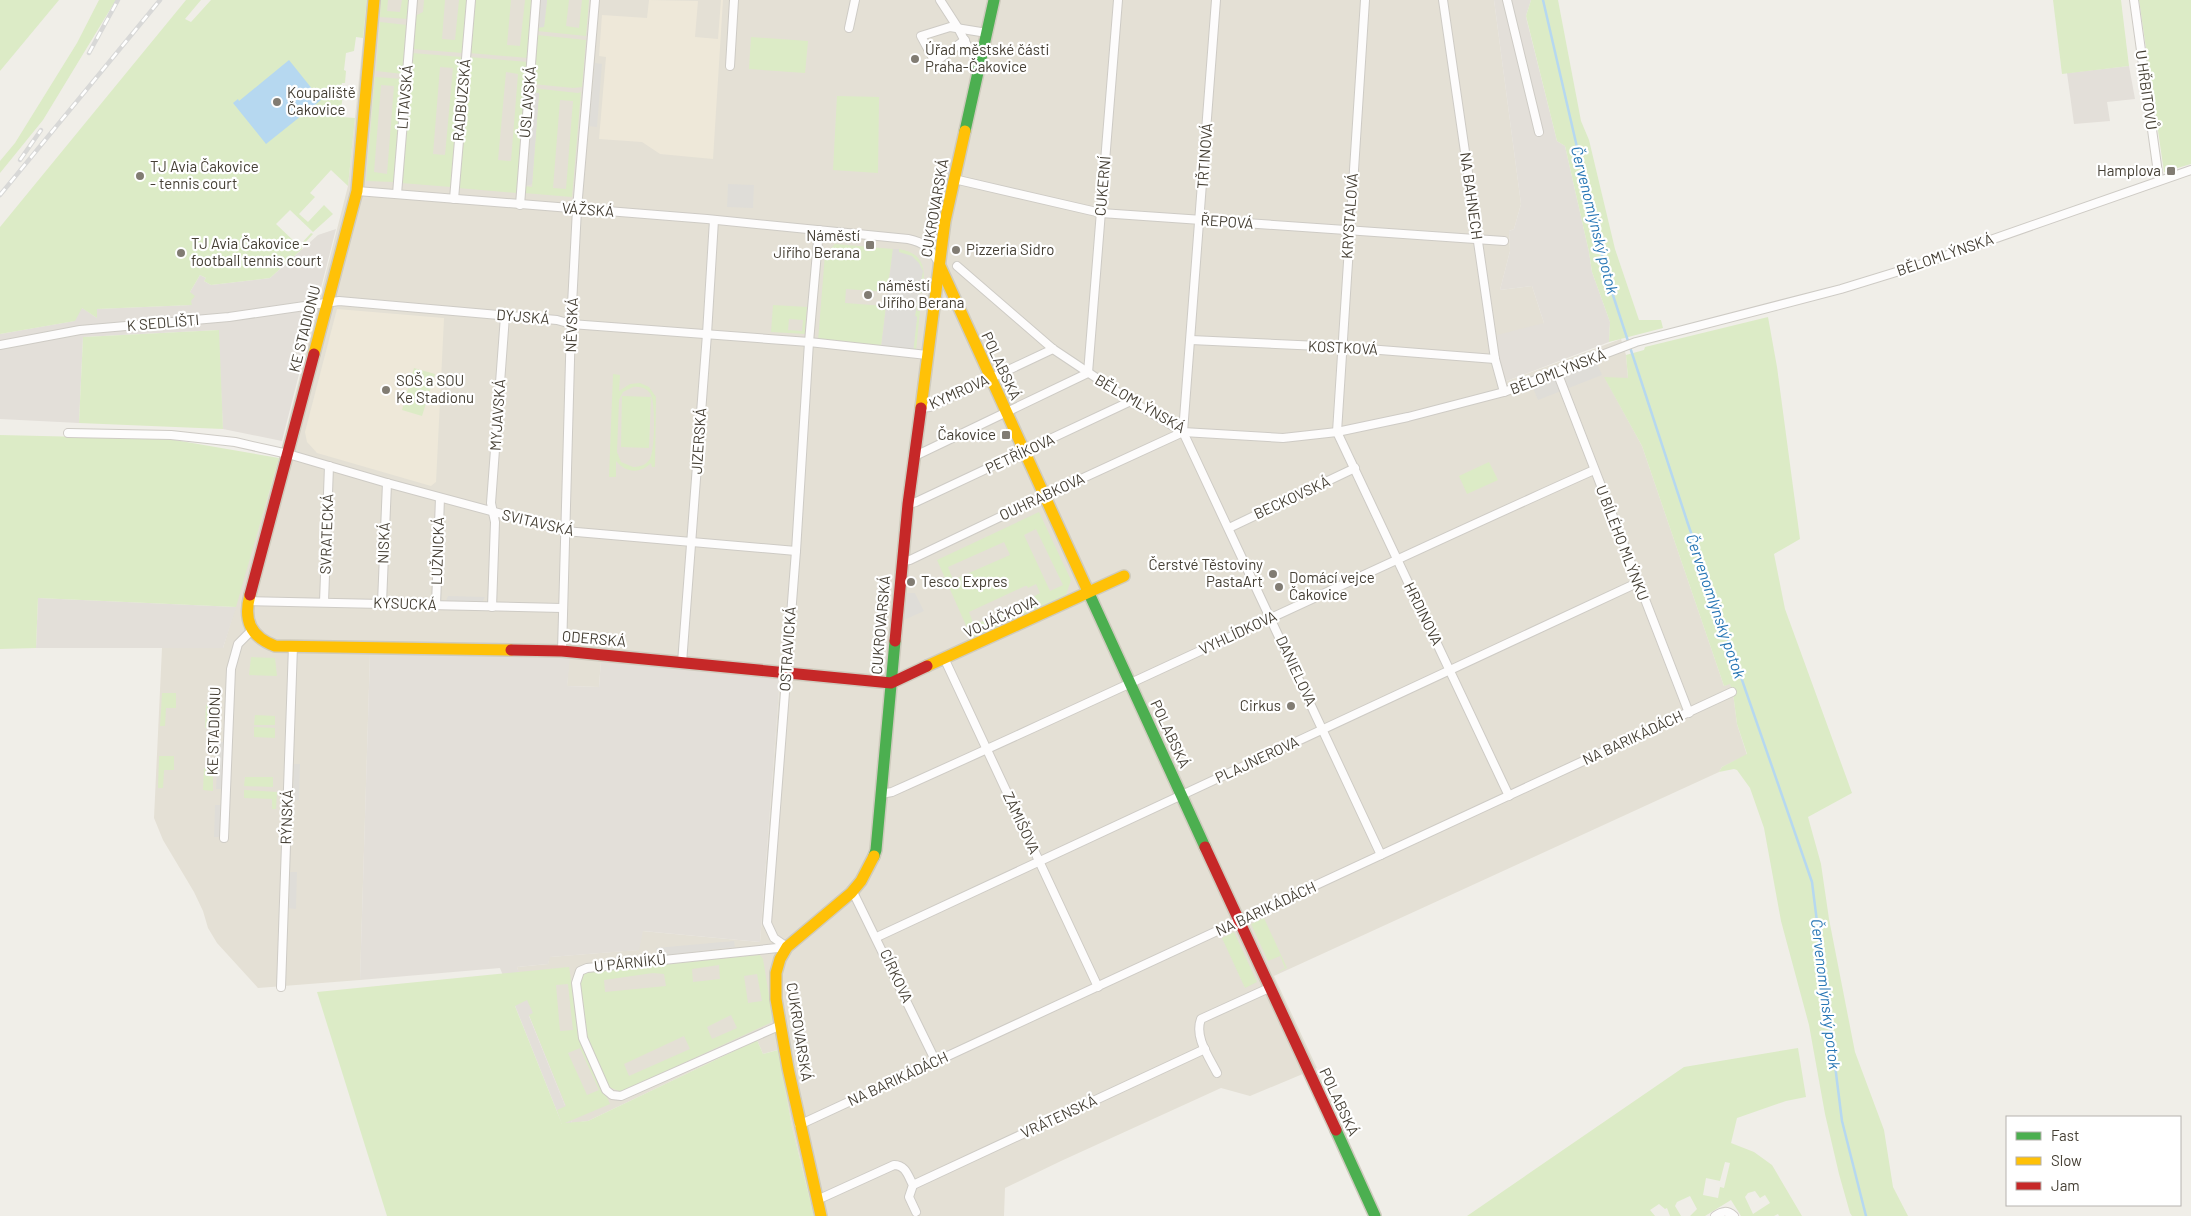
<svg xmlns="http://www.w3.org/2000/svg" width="2191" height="1216" font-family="Barlow,sans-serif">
<rect width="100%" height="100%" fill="#f0eee8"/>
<polygon fill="#e4e0d5" points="367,0 1494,0 1521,204 1514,229 1509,231 1510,251 1500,290 1532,286 1544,323 1504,382 1621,339 1626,355 1628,378 1605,378 1642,446 1724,686 1730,683 1733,693 1737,724 1747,755 1722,767 1719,772 1274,976 1317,1068 1250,1096 1221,1088 1061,1161 1005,1188 1004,1216 814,1216 792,1127 777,1050 763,1054 757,1040 588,1121 572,1123 529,1015 517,967 548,964 549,957 638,950 642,931 760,942 780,677 601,660 599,687 567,686 569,658 370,654 360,980 258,988 217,943 208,928 203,911 194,892 163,840 154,818 162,648 223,648 279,458 348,186"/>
<g fill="#e3dfd9">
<polygon points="1494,0 1531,0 1526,16 1527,21 1557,141 1565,146 1589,252 1592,272 1610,322 1609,342 1504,382 1499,359 1497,335 1544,323 1532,286 1500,290 1510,251 1509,231 1514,229 1521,204"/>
<polygon points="2129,66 2135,99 2107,102 2110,121 2074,124 2067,73"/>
<polygon points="336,229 282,441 223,429 218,330 83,337 79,423 0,419 0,334 74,321 81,307 97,318 97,309 191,305 190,292 200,275 206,278 204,281 211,285 270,278 318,235"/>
<polygon points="38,598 236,607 223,648 36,648"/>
<polygon points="370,654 570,658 567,686 599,687 601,660 780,677 760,942 643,931 639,950 550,957 548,964 517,967 533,1014 529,1016 572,1123 562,1124 500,968 360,980"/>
</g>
<g fill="#eee8d9">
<polygon points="649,0 698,1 695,37 718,39 721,0 723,0 713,159 660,154 642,142 599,139 606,57 599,56 602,15 647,18"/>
<polygon points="337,309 444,318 436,482 431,486 317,453 307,442 305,432"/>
</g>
<g fill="#dcebc6" fill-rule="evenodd">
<polygon points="0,0 59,0 0,71"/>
<polygon points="99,0 119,0 111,8 43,120 0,173 0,161 15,143 77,43"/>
<polygon points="186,0 201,0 185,19 191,22 211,0 367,0 363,38 356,37 354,51 346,53 344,70 346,71 345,83 342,83 341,90 344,90 340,114 342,117 355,118 348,186 331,170 310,193 315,197 299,214 308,222 324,205 333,214 313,232 290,210 276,224 299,246 311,233 313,234 301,247 302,249 270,278 211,285 204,281 206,278 200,275 190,292 195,296 191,301 192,305 97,309 97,318 82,308 75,321 0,334 0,227"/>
<polygon points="381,0 388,0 387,11 400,12 402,0 409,0 408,19 380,17"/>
<polygon points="424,0 445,0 442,39 455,40 459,0 467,0 463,53 412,49 415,16 423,12"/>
<polygon points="474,0 511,0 507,45 520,46 525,0 533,0 528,58 469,53"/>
<polygon points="547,0 569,0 566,26 579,28 582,0 589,0 586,36 537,31 537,28 544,26"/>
<polygon points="1531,0 1558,0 1581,121 1589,140 1615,249 1639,320 1661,320 1663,328 1609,342 1610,322 1592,272 1589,252 1565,146 1557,141 1526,16"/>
<polygon points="2053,0 2121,0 2129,66 2062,74"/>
<polygon points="2139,0 2191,0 2191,164 2164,172"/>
<polygon points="380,22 407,25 403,74 376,71"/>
<polygon points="537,35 586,40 582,87 573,88 533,84"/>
<polygon points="751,37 808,41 805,73 749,69"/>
<path d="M412 53 462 57 451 187 401 183ZM440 67 453 68 445 155 433 154Z"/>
<path d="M469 57 528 62 517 193 458 188ZM506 72 518 74 511 161 498 160Z"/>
<path d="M375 77 403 79 394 182 366 181ZM381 85 394 86 387 174 374 172Z"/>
<path d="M532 88 578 93 581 92 572 197 524 193V186L532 187 539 93 532 92ZM560 100 573 101 566 189 553 188Z"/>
<polygon points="837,96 879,97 878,173 833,170"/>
<polygon points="835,244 893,249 887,292 846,289 845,303 886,306 881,346 878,347 818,341 825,254"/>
<path d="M899 249C926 254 925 270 923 293H919L917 311H920L916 351H913L917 317 915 316 918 286 899 252Z"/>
<path d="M773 305 807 307 805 334 771 332ZM789 319 803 320 802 331 788 330Z"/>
<polygon points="1768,317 1777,367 1800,539 1774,554 1785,609 1852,793 1808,817 1821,864 1829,919 1855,1052 1884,1130 1893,1187 1908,1216 1852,1216 1850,1213 1839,1174 1825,1114 1809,1025 1781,921 1764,828 1750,788 1737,770 1734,769 1719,772 1722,767 1747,754 1737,724 1733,693 1730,684 1724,686 1642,446 1604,377 1628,378 1626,355 1644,350 1645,347"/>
<polygon points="219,330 223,429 79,423 83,337"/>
<polygon points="414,368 435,374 422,416 402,410"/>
<path d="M613 374 620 375 619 391 630 384 640 383 649 387 656 397 655 467H652L651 463C640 474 626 473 616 461V477H609ZM633 387C640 386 646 388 650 393 656 401 655 450 650 459 646 465 640 467 633 467L621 462 617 452 619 400 623 392Z"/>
<polygon points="622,396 651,397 649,448 621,447"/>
<polygon points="0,435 169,439 279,458 236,607 38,598 36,648 0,649"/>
<polygon points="1489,462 1498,480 1467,494 1459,476"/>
<path d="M1039 512 1071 580 1066 595 972 639 937 560ZM1036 529 1063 585 1050 591 1024 535ZM1004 542 1010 555 953 580 948 567ZM1036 584 1040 593 1033 597V598L974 625 969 612 1025 586H1027L1028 588Z"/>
<polygon points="251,657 275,658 277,676 249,675"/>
<polygon points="162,693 176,693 176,708 166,708 165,726 160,726"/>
<polygon points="206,705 216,706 215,728 205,728"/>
<polygon points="255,715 275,716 275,725 254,725"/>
<polygon points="254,727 275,728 275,738 254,737"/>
<polygon points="159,756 174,756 174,770 164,770 163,788 158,788"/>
<polygon points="204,768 213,768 213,791 203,790"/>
<polygon points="245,777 273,777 273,787 244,786"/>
<polygon points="244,790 277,792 276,809 272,809 272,799 244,798"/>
<polygon points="1264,918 1287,968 1274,974 1285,968 1280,956 1268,961 1251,924"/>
<polygon points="1234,932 1257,982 1245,988 1222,938"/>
<path d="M760 955 763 959 773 1020 770 1023 621 1092 609 1087 587 1038 577 981 585 971ZM719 965 720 979 693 982 692 969ZM653 973 664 974 666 986 605 992 604 980ZM757 974 762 1001 748 1003 744 976ZM731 1015 737 1028 712 1039 707 1027ZM684 1036 690 1049 629 1076 624 1064Z"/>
<path d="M569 967 581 1040 610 1104 565 1123 588 1121 757 1040 763 1054 778 1050 792 1127 814 1216H387L317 992ZM568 984 573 1030 560 1031 556 985ZM527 1000 533 1013 529 1015 566 1106 557 1110 562 1124 515 1006ZM580 1048 599 1090 587 1095 568 1053Z"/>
<path d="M1798 1048 1806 1097 1786 1101 1737 1118 1731 1143 1754 1152 1772 1165 1802 1216H1779L1778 1214 1774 1216H1741L1731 1200 1705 1216H1690L1697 1209 1690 1196 1677 1202 1675 1206 1681 1216H1670L1667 1208 1665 1209 1659 1204 1650 1210 1655 1216H1467L1684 1067ZM1725 1162 1730 1163 1724 1188 1720 1187 1718 1198 1703 1195 1706 1178 1720 1181ZM1755 1191 1760 1198 1765 1195 1770 1203 1753 1214 1745 1197 1748 1193Z"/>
</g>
<g fill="#dfddd8">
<polygon points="540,0 547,0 544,27 537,28"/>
<polygon points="595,63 602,64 597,127 589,126"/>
<polygon points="533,93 539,93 532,184 525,186"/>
<polygon points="728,184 754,185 753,208 727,207"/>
<polygon points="893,249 899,249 899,252 912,256 919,263 923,271 915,316 917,317 913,354 881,350"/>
<polygon points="1597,363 1602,375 1538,400 1533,388"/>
<polygon points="907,593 915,593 924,611 904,620"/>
<polygon points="448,596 485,597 481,605 445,603"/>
<polygon points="218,742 225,742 223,789 216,789"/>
<polygon points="294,764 300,764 299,800 293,800"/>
<polygon points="215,805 222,805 221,837 214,837"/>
<polygon points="290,872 297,872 296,909 288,908"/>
<polygon points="734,941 735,947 657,956 656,948"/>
</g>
<polygon fill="#b6d8f0" points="289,60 321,100 266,144 233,103 238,99 239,101"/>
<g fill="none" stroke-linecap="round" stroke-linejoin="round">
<polyline stroke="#b6d8f0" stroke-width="2.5" points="1543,0 1607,277 1688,524 1812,882 1842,1121 1866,1216"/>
<defs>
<g id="street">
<polyline points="940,0 958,28 971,53 982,55"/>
<polyline points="1365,0 1337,432 1509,796"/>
<polyline points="1443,0 1495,359 1504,392"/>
<polyline points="1507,0 1539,132"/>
<polyline points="2134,0 2159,180"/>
<polyline points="849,28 855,0"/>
<polyline points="965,40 935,62 921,36 950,27 987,33"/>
<polyline points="730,66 734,0"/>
<polyline points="954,179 1101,213 1504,241"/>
<path d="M357 191 707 219 908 239C924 242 931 249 939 263"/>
<polyline points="397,194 413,0"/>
<polyline points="454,199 471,0"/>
<polyline points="520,205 536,0"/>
<polyline points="957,266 1053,349 1131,401 1183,432 1283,438 1337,432 1408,417 1504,392 1636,342 1841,289 1919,265 2191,170"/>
<polyline points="1191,340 1342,347 1495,359"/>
<polyline points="0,345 80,330 229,317 339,301 557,320 571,324 809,342 927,355"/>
<polyline points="1557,372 1689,713"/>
<polyline points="1088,373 1118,0"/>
<polyline points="920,408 930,407 1053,349"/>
<polyline points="1183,432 1381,855"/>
<polyline points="1183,432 1216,0"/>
<polyline points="68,433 171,435 235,442 288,454 387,483 565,531 796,551"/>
<polyline points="913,457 1088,373"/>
<polyline points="908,504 916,502 1131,401"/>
<polyline points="1229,528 1355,468"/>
<polyline points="902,561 910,560 1044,496 1183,432"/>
<polyline points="248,601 562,608"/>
<polyline points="324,602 329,466"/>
<polyline points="382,603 387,483"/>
<polyline points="436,605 440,498"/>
<polyline points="492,607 495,522 491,503 505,316"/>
<polyline points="562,651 571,324 577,209 595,0"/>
<polyline points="945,660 1098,987"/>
<polyline points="682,663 707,334 714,220"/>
<path d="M881 794 892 792C1127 687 1359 575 1594 470"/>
<polyline points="224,838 231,669 238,644 251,631"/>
<polyline points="853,892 936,1062"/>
<polyline points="877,937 1637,583"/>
<polyline points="787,947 774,938 767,923 796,551 809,342 819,230"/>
<polyline points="281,987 293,646"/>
<polyline points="781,1025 621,1096 612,1095 606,1090 583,1038 576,983 580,971 587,968 787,947"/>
<path d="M1217 1073C1209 1057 1194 1037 1201 1019L1269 988"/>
<polyline points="799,1125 1732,692"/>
<polyline points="913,1185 1205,1049"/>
<path d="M817 1200 894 1165C906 1165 908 1176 913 1185L909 1197 916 1212"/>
<path d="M1715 1216C1722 1211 1727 1210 1734 1216"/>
</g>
<g id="fast">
<polyline points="965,131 994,0"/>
<polyline points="1087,589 1205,847"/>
<polyline points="874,856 876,850 895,641"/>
<polyline points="1336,1130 1375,1216"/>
</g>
<g id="slow">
<polyline points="940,266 1087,589"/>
<polyline points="314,354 357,191 374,0"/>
<polyline points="921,408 945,221 965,131"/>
<path d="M250 595C243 620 251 637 275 646L511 650"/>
<polyline points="927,666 1124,576"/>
<polyline points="821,1216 788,1068 776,999 776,973 780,959 787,947 851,893 861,881 874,856"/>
</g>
<g id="jam">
<polyline points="250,595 314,354"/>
<polyline points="895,641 908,504 921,408"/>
<polyline points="511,650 562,651 891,683 927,666"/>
<polyline points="1205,847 1336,1130"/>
</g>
</defs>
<use href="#street" stroke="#cecbc5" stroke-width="10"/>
<use href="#fast" stroke="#cfcbbe" stroke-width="14"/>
<use href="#slow" stroke="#cfcbbe" stroke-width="14"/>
<use href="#jam" stroke="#cfcbbe" stroke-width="14"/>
<use href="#street" stroke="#fdfcfc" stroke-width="8"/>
<use href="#fast" stroke="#4caf50" stroke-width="11"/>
<use href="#slow" stroke="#ffc107" stroke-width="11"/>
<use href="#jam" stroke="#c62828" stroke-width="11"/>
<defs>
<g id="rail">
<polyline points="89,53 118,0"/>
<polyline points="20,160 41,130"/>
<polyline points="0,195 160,0"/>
</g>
</defs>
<use href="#rail" stroke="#d8d8d7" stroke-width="4.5"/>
<use href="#rail" stroke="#fff" stroke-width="2.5" stroke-dasharray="8" stroke-linecap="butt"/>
</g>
<g fill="#817c73" stroke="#fff" stroke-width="2">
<circle cx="915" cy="59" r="5"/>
<circle cx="277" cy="102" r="5"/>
<rect x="2166" y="166" width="10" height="10" rx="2.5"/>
<circle cx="140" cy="176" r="5"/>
<rect x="865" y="240" width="10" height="10" rx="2.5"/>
<circle cx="956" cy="250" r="5"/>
<circle cx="181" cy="253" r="5"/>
<circle cx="868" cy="295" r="5"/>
<circle cx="386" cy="390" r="5"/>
<rect x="1001" y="430" width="10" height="10" rx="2.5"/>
<circle cx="1273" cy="574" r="5"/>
<circle cx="911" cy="582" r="5"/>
<circle cx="1279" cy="587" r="5"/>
<circle cx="1291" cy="706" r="5"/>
</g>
<g text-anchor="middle" stroke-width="4.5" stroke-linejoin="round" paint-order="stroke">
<g font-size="15" fill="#453f34" stroke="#fff" text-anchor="start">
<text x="925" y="55">Úřad městské části<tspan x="925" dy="17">Praha-Čakovice</tspan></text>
<text x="287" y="98">Koupaliště<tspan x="287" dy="17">Čakovice</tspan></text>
<text x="150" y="172">TJ Avia Čakovice<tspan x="150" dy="17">- tennis court</tspan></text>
<text x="2161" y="176" text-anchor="end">Hamplova</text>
<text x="860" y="241" text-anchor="end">Náměstí<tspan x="860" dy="17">Jiřího Berana</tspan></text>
<text x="191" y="249">TJ Avia Čakovice -<tspan x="191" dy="17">football tennis court</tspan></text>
<text x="966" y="255">Pizzeria Sidro</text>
<text x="878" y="291">náměstí<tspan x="878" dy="17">Jiřího Berana</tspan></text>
<text x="396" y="386">SOŠ a SOU<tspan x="396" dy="17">Ke Stadionu</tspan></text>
<text x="996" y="440" text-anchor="end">Čakovice</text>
<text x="1263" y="570" text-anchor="end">Čerstvé Těstoviny<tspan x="1263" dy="17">PastaArt</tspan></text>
<text x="1289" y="583">Domácí vejce<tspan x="1289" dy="17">Čakovice</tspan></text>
<text x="921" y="587">Tesco Expres</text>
<text x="1281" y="711" text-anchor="end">Cirkus</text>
</g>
<g font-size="15" fill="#453f34" stroke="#fff">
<text transform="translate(2146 90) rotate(82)" y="5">U HŘBITOVŮ</text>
<text transform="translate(405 97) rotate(-85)" y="5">LITAVSKÁ</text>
<text transform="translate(462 100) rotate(-85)" y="5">RADBUZSKÁ</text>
<text transform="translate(528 102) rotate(-85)" y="5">ÚSLAVSKÁ</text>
<text transform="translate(1205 156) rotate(-86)" y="5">TŘTINOVÁ</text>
<text transform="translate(1103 186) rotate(-85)" y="5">CUKERNÍ</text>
<text transform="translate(1471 196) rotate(82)" y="5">NA BAHNECH</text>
<text transform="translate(935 208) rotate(-80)" y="5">CUKROVARSKÁ</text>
<text transform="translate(588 210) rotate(4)" y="5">VÁŽSKÁ</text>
<text transform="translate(1350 216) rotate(-86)" y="5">KRYSTALOVÁ</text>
<text transform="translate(1227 222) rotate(4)" y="5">ŘEPOVÁ</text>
<text transform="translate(1945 255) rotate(-19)" y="5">BĚLOMLÝNSKÁ</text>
<text transform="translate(523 317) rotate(5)" y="5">DYJSKÁ</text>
<text transform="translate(163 323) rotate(-5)" y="5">K SEDLIŠTI</text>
<text transform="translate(572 325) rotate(-88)" y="5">NĚVSKÁ</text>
<text transform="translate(305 329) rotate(-76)" y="5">KE STADIONU</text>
<text transform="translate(1343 348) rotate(3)" y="5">KOSTKOVÁ</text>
<text transform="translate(1001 366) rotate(65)" y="5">POLABSKÁ</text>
<text transform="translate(1558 372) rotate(-21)" y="5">BĚLOMLÝNSKÁ</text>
<text transform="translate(959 392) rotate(-24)" y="5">KYMROVA</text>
<text transform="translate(1140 404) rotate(30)" y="5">BĚLOMLÝNSKÁ</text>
<text transform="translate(498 415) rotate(-86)" y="5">MYJAVSKÁ</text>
<text transform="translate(699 441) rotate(-86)" y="5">JIZERSKÁ</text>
<text transform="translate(1020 454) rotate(-25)" y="5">PETŘÍKOVA</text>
<text transform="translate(1042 497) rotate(-25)" y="5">OUHRABKOVA</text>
<text transform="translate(1292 498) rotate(-25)" y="5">BECKOVSKÁ</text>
<text transform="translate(538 523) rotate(13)" y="5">SVITAVSKÁ</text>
<text transform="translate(327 534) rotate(-88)" y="5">SVRATECKÁ</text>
<text transform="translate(384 543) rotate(-88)" y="5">NISKÁ</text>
<text transform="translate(1622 543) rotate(69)" y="5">U BÍLÉHO MLÝNKU</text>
<text transform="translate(438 551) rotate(-88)" y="5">LUŽNICKÁ</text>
<text transform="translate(405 604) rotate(2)" y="5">KYSUCKÁ</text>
<text transform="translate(1423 614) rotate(64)" y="5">HRDINOVA</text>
<text transform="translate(1001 617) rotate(-25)" y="5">VOJÁČKOVA</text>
<text transform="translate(881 625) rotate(-85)" y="5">CUKROVARSKÁ</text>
<text transform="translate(1238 633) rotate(-25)" y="5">VYHLÍDKOVA</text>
<text transform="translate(594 639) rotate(5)" y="5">ODERSKÁ</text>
<text transform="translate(788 649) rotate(-86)" y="5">OSTRAVICKÁ</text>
<text transform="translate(1296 671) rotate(65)" y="5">DANIELOVA</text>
<text transform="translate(214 731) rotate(-88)" y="5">KE STADIONU</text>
<text transform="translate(1170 734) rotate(65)" y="5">POLABSKÁ</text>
<text transform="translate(1633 738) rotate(-25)" y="5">NA BARIKÁDÁCH</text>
<text transform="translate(1257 760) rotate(-25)" y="5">PLAJNEROVA</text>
<text transform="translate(287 817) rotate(-88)" y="5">RÝNSKÁ</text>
<text transform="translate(1021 823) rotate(65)" y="5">ZÁMIŠOVA</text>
<text transform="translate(1266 909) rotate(-25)" y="5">NA BARIKÁDÁCH</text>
<text transform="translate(630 963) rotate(-6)" y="5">U PÁRNÍKŮ</text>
<text transform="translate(896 976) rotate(65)" y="5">CÍRKOVA</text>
<text transform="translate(799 1032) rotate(81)" y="5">CUKROVARSKÁ</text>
<text transform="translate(898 1079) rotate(-25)" y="5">NA BARIKÁDÁCH</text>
<text transform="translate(1339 1102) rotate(65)" y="5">POLABSKÁ</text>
<text transform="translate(1059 1117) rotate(-25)" y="5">VRÁTENSKÁ</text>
</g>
<g font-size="16" font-style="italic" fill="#2977b5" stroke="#fff">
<text transform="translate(1595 220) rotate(76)" y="6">Červenomlýnský potok</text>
<text transform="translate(1716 606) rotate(71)" y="6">Červenomlýnský potok</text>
<text transform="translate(1826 994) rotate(83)" y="6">Červenomlýnský potok</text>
</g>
</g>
<rect x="2006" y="1116" width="175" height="90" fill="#ffffff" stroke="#b5b2ae"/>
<rect x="2016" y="1132" width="25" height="8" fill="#4caf50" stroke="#b5b2ae"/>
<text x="2051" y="1141" font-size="15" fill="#453f34">Fast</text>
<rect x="2016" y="1157" width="25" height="8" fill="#ffc107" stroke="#b5b2ae"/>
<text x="2051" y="1166" font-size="15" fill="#453f34">Slow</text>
<rect x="2016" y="1182" width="25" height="8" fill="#c62828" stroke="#b5b2ae"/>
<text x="2051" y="1191" font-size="15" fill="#453f34">Jam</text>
</svg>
